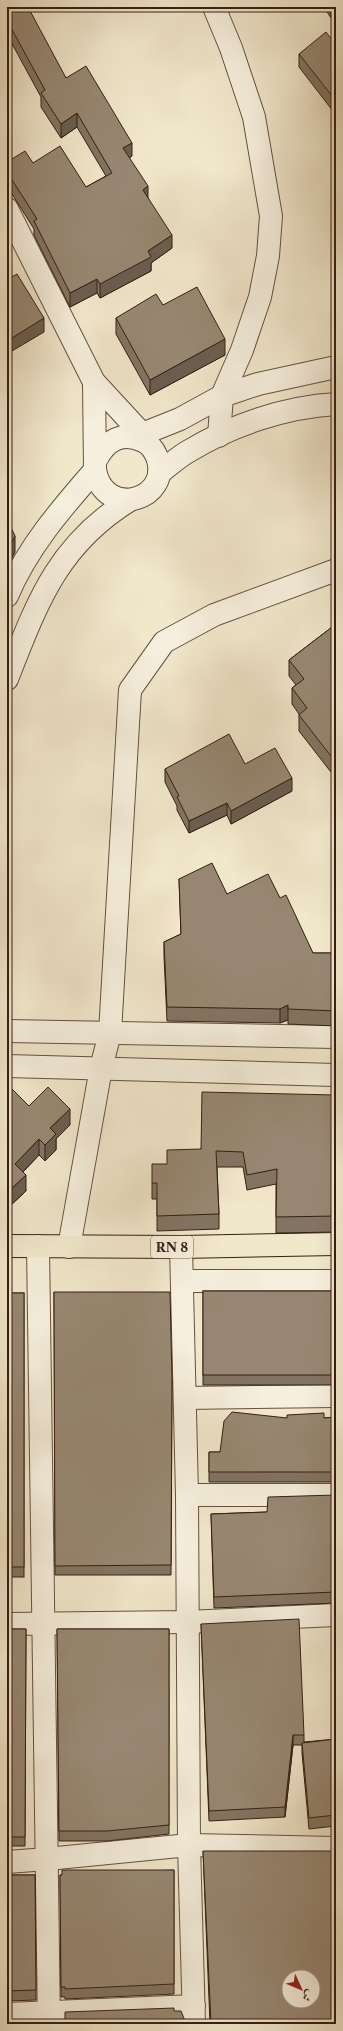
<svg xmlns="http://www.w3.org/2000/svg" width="343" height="2031" font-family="'Libre Caslon Text',Amiri,serif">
<rect width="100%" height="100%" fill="#f1e7cb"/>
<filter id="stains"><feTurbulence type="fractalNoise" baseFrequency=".005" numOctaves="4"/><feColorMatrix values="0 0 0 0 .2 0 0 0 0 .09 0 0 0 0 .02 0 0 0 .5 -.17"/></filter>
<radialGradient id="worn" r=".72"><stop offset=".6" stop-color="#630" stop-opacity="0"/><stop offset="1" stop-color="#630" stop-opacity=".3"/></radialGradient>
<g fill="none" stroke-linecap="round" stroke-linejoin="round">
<defs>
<g id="minor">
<polyline points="214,7 231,48 254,117 271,216 268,256 260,297 242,350 222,396 219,436"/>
<polyline points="7,209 94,382"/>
<polyline points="135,437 180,419 222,396 258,384 336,367"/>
<path d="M96 460C106 440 123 431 143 441 150 444 154 450 157 457 173 499 105 521 95 470L94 382 142 434 148 444"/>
<path d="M159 473C169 466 178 457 189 451 232 425 285 407 336 404"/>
<path d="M7 596C27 548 61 509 95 470"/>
<path d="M7 679C37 603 57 545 130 500"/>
<polyline points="7,1031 336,1037"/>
<polyline points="7,1066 336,1075"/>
<polyline points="38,1246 49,2024"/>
<polyline points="69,1247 101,1068 110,1033 130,690 164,642 214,615 336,570"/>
<polyline points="181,1247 187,1495 189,1845 194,2024"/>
<polyline points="182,1281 336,1281"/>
<polyline points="185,1398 336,1396"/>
<polyline points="187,1495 336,1495"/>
<polyline points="7,1624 187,1622 336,1615"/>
<polyline points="7,1862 47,1859 189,1845 336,1848"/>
<polyline points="7,2014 194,2006"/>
</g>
<polyline id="major" points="7,1246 181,1247 336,1244"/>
</defs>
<use href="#minor" stroke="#655040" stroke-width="24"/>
<use href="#major" stroke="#361e12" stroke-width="24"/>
<use href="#minor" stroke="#f6efdd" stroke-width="22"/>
<use href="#major" stroke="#f1e7cb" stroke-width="22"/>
</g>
<g fill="#827462" stroke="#361e12">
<polygon points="7,7 132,156 129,158 172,248 151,263 151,271 100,298 97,293 70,307 34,235 34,229 7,186 7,162 33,163 86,187 106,176 77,127 61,138 41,107 41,97 10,40"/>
<polygon points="324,7 336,7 336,15 331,18"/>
<polygon points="336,45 336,115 299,67 299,54"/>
<polygon points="163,305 225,355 150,395 116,334 116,318"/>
<polygon points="336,624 334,776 299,731 299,714 292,704 292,688 296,685 289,676 289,660"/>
<polygon points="245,764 292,791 231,824 227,815 189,833 177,810 177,806 165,782 165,769"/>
<polygon points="179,879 227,894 280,898 313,953 336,953 336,1026 288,1024 288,1020 280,1023 167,1021 164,957 164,942 181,934"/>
<polygon points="7,1092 29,1106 70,1125 56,1139 56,1150 45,1161 39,1155 23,1172 26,1191 11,1205 7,1202"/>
<polygon points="336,1095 336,1232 276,1233 276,1184 247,1190 243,1167 217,1167 219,1214 219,1229 157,1231 157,1199 152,1199 152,1183 167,1164 201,1149"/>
<rect x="203" y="1291" width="133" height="94"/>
<polygon points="54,1292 172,1378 171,1575 55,1575"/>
<rect x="7" y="1293" width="17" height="284"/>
<polygon points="336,1417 336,1482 209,1482 209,1452 220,1452 287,1418 324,1418"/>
<polygon points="336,1495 336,1603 214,1608 211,1514 267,1512"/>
<polygon points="201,1624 304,1735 304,1742 336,1739 336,1826 309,1829 302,1753 302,1745 293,1745 285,1817 209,1821"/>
<polygon points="7,1629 26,1629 25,1846 7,1846"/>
<polygon points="57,1629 169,1629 169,1834 107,1841 59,1841"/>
<polygon points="203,1851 336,2024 210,2024"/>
<polygon points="174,1870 174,1994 65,1999 65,1997 61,1997 60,1875"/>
<polygon points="7,1875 35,1875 36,2000 7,2001"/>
</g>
<g fill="#6a5e50" stroke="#361e12">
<polygon points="331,7 336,7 336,15 331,18"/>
<polygon points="10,26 10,40 7,42 7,28"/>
<polygon points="77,113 77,127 61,138 61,124"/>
<polygon points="132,143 132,156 123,162 123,148"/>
<polygon points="148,186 148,200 143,190"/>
<polygon points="172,235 172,248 151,263 151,271 100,298 100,284 148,251"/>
<polygon points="97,279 97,293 70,307 70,293"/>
<polygon points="44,318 44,332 7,354 7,341"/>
<polygon points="225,339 225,355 150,395 150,380"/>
<polygon points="15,536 15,552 11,560 7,562 7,546"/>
<polygon points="336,758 336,774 334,776 334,760"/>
<polygon points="292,778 292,791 231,824 231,811"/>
<polygon points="227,803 227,815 189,833 189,821"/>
<polygon points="288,1005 288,1020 280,1023 280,1009"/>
<polygon points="70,1109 70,1125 56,1139 56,1150 45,1161 45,1145 50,1128"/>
<polygon points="39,1139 39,1155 15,1180 15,1164"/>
<polygon points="26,1175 26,1191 11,1205 11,1189"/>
<polygon points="293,1735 293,1745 285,1817 285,1807"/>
</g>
<g fill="#978772" stroke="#361e12" fill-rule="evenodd">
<polygon points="7,7 28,7 66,78 86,66 132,143 123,148 148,186 143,190 172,235 148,251 151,257 100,284 97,279 70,293 34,221 37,219 7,172 7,162 25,151 33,163 60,146 86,187 112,173 77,113 61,124 41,93 45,90 10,26 7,28"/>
<polygon points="326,32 336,45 336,101 299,54"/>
<polygon points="17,274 44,318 7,341 7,278 8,279"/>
<polygon points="197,287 225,339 150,380 116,318 156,294 163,305"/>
<polygon points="7,519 15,536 11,544 7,546"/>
<polygon points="336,624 336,758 334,760 299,715 307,708 292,688 304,679 289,660"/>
<polygon points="229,734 245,764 275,748 292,778 231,811 227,803 189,821 177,797 179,796 165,769"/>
<polygon points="212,863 227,894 268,874 280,898 286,895 313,953 336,953 336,1011 288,1009 288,1005 280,1009 167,1007 164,942 181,934 179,879"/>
<polygon points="48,1087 70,1109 50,1128 56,1134 45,1145 39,1139 15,1164 26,1175 11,1189 7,1186 7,1092 11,1088 29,1106"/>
<polygon points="202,1092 336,1095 336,1216 276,1217 277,1169 247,1175 243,1152 216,1151 219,1214 157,1216 157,1183 152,1183 152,1164 167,1164 167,1150 201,1149"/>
<rect x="203" y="1291" width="133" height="84"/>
<polygon points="54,1292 170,1292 172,1378 171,1565 55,1566"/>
<rect x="7" y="1293" width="17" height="274"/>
<polygon points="232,1412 287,1418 287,1415 324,1413 324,1418 336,1417 336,1472 209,1472 209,1452 220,1452 224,1421"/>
<polygon points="336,1495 336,1592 214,1597 211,1514 267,1512 268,1497"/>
<polygon points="299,1619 304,1735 293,1735 285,1807 209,1811 201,1624"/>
<polygon points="7,1629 26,1629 25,1837 7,1837"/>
<polygon points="57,1629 169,1629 169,1825 107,1831 59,1831"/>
<polygon points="336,1739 336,1815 309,1818 302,1743"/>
<path d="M203 1851H336V2024H211ZM289 1977H313V2001H289Z"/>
<polygon points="62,1870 174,1870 174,1984 65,1989 65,1987 61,1987 60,1875 62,1875"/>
<polygon points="7,1875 35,1875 36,1990 7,1991"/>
<polygon points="174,2008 174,2011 181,2011 185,2021 185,2024 51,2024 58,2021 65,2021 65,2012"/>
<polygon points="41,2021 47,2024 22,2024 22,2022"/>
</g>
<g text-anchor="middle" stroke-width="3" stroke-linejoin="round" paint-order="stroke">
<rect fill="#f6efdd" stroke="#705d4f" stroke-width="1" x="151" y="1236" width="42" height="22" rx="3"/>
<g font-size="13" font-weight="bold" fill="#361e12">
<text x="172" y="1252">RN 8</text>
</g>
</g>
<rect width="343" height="2031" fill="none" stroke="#f1e7cb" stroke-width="24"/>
<rect x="8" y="8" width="327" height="2015" fill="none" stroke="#361e12" stroke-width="2"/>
<rect x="12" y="12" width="319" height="2007" fill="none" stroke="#361e12"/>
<g transform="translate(301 1989) rotate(134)"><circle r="19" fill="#f6efdd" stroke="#a99b8c"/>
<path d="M0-3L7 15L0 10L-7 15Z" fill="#8f2418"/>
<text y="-6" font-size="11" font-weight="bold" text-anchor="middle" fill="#361e12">ش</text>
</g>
<rect width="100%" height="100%" filter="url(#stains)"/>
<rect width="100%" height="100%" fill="url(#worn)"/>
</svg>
